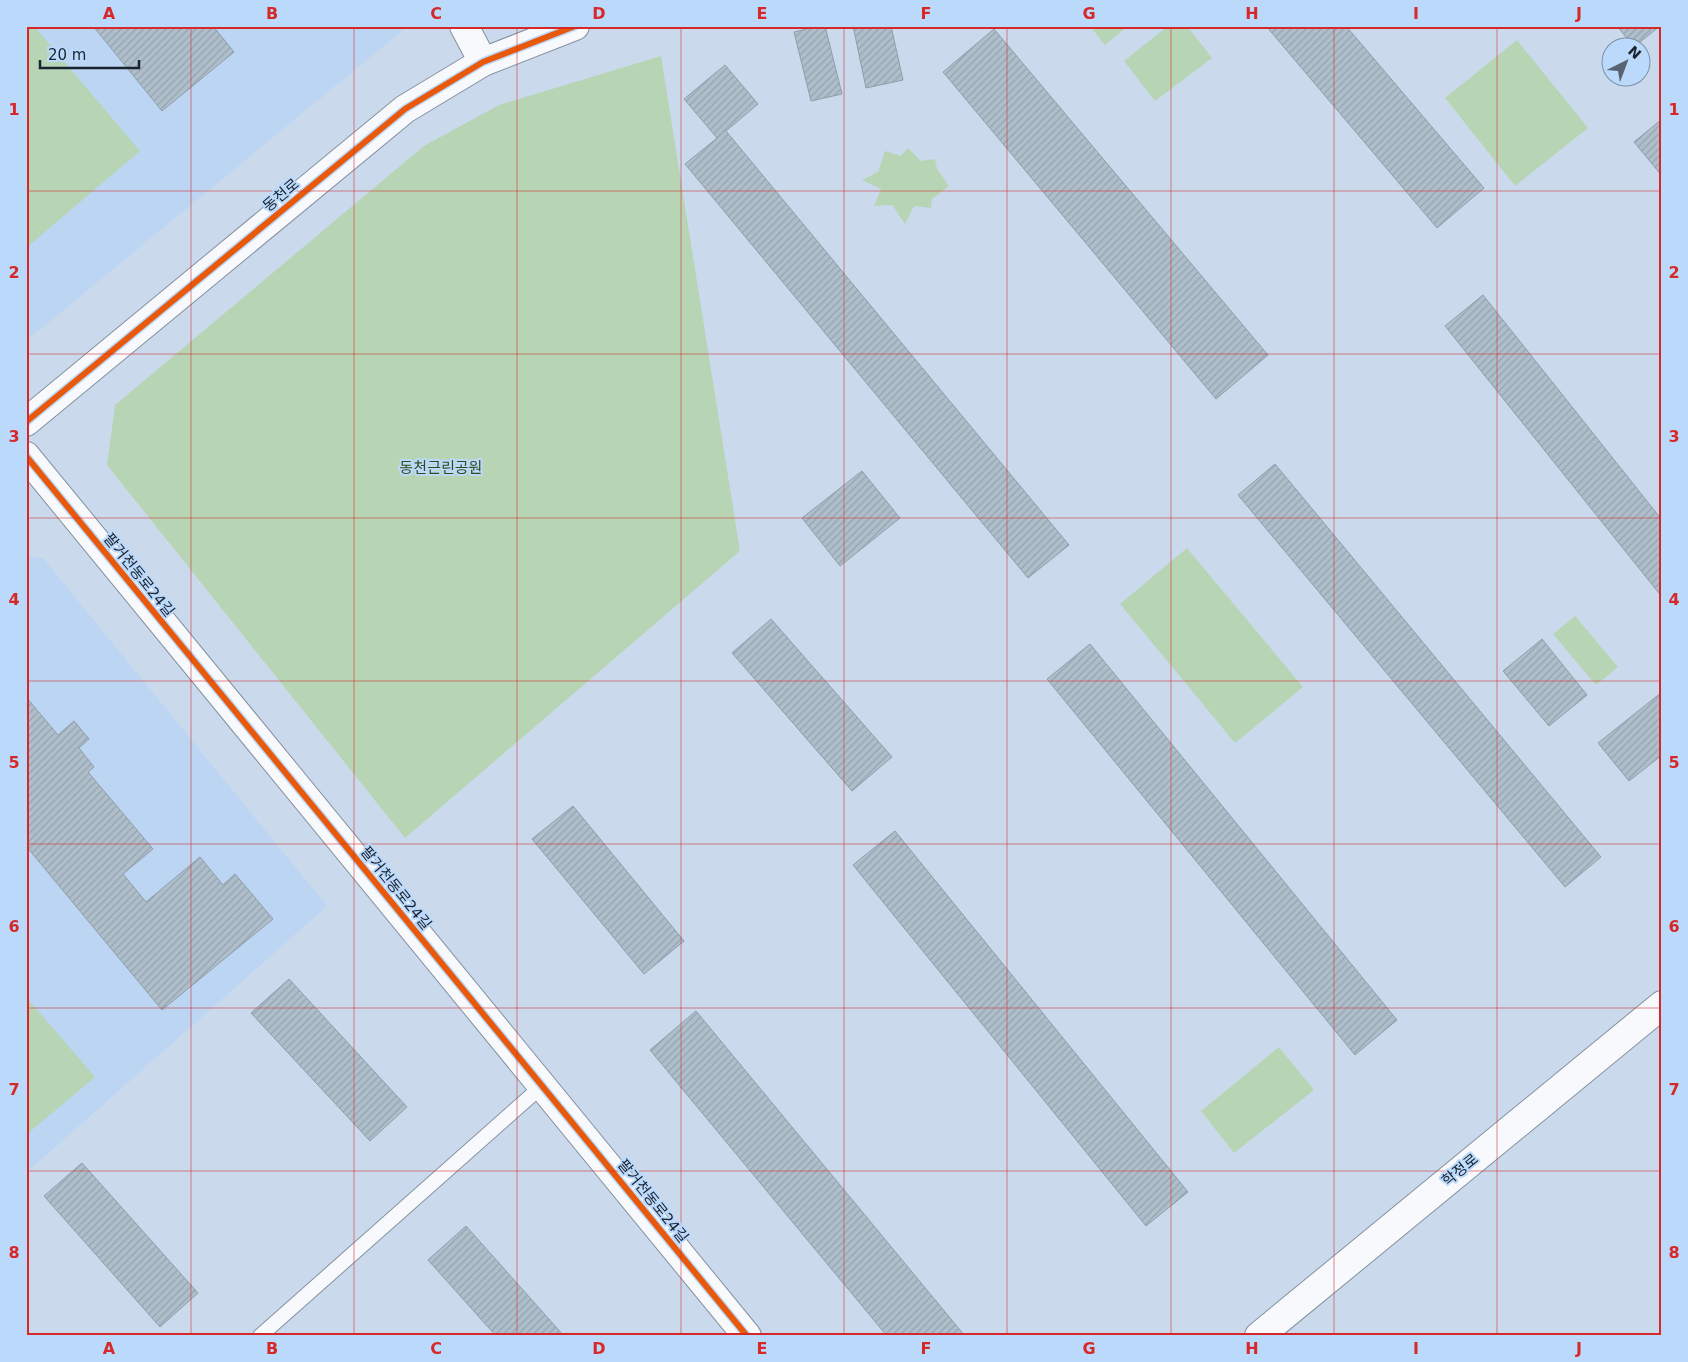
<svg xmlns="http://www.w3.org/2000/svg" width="1688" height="1362" font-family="'DejaVu Sans','Noto Sans KR',sans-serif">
<defs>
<pattern id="building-hatch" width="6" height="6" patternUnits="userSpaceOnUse" patternTransform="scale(1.25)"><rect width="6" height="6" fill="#afbecb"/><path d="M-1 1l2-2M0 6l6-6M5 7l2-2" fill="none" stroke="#96a3af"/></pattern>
</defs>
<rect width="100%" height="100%" fill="#cadaec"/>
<g fill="#bbd5f3">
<polygon points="26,26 408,26 26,341"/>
<polygon points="26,557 43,558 327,906 26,1173"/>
</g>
<g fill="#b7d5b4">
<polygon points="26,26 34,26 140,151 26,248"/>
<polygon points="1090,26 1128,26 1105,45"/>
<polygon points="1168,26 1187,26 1212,58 1155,101 1124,61"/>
<polygon points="1517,40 1588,128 1515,186 1445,98"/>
<polygon points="661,56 740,551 405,838 107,465 115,405 424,146 499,105"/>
<polygon points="908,148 921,161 935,159 937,169 949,186 932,199 931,208 914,206 905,224 892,205 874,206 881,189 862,180 878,172 885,151 901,156"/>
<polygon points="1187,548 1303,687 1235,743 1120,604"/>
<polygon points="1575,616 1618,667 1596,685 1553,634"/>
<polygon points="26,997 95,1077 26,1135"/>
<polygon points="1279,1047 1314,1090 1234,1153 1201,1111"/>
</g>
<g fill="url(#building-hatch)" stroke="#8f9eab">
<polygon points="93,26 213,26 234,52 162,111"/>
<polygon points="819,26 825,26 842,94 811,101 794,32"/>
<polygon points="853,26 891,26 903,80 866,88"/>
<polygon points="1266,26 1346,26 1484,188 1437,228"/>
<polygon points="1617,26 1660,26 1634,47"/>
<polygon points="994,29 1268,355 1216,399 943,72"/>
<polygon points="725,65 758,104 726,131 1069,545 1028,578 685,164 717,138 684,99"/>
<polygon points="1662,119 1662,176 1634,142"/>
<polygon points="1483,295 1662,520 1662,597 1445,326"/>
<polygon points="1275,464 1601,857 1565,887 1238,495"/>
<polygon points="862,471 900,518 840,566 802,518"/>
<polygon points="771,619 892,757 852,791 732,653"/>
<polygon points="1542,639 1587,695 1549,726 1503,671"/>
<polygon points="1090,644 1397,1020 1355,1055 1047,679"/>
<polygon points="1662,692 1662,755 1629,781 1598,743"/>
<polygon points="26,697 58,735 74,721 89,739 79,748 94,767 88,772 153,849 123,874 146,902 200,857 223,885 235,874 273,919 162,1010 26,846"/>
<polygon points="573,806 684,941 644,974 532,839"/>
<polygon points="895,831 1188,1192 1146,1226 853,865"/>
<polygon points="289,979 407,1107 370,1141 251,1013"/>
<polygon points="696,1011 965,1336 887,1336 650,1050"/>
<polygon points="82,1163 198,1293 160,1327 44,1196"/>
<polygon points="466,1226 564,1336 496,1336 428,1260"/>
</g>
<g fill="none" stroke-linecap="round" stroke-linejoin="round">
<defs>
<polyline id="service" points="260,1336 542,1086"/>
<g id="minor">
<polyline points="464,26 483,62"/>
<polyline points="26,456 747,1336"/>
</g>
<polyline id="tertiary" points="26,422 405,109 483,62 575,26"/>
<polyline id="secondary" points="1259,1336 1662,1005"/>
</defs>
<use href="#service" stroke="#85919f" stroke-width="16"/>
<use href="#minor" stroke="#85919f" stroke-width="30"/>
<use href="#tertiary" stroke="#85919f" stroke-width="30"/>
<use href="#secondary" stroke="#85919f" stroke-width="30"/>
<use href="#service" stroke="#f7f9fc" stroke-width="14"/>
<use href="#minor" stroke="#f7f9fc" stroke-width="28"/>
<use href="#tertiary" stroke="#f7f9fc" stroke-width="28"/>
<use href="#secondary" stroke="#f7f9fc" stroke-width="28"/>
<defs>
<g id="cycleway">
<polyline points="26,422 405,109 483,62 575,26"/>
<polyline points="26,456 747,1336"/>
</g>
</defs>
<use href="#cycleway" stroke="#bbd9fb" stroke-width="9"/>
<use href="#cycleway" stroke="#e8590c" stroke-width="6"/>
</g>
<path fill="none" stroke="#d62828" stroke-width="1" stroke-opacity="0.55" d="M191 26V1336M354 26V1336M517 26V1336M681 26V1336M844 26V1336M1007 26V1336M1171 26V1336M1334 26V1336M1497 26V1336M26 191H1662M26 354H1662M26 518H1662M26 681H1662M26 844H1662M26 1008H1662M26 1171H1662"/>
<g text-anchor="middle" stroke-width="4" stroke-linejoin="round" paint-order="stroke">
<g font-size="15" fill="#192430" stroke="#bbd9fb">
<text transform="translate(281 195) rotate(-40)" y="5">동천로</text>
<text transform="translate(139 575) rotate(51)" y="5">팔거천동로24길</text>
<text transform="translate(396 888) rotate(51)" y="5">팔거천동로24길</text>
<text transform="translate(1460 1170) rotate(-39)" y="5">학정로</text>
<text transform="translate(653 1201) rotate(51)" y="5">팔거천동로24길</text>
</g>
<g font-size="15" fill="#344c1c" stroke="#bbd9fb">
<text x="441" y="473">동천근린공원</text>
</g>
</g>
<rect width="1688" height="1362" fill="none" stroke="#bbd9fb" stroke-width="55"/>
<g transform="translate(1626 62) rotate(42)"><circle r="24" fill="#bbd9fb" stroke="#7a91aa"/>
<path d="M0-4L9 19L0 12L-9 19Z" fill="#576472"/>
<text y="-8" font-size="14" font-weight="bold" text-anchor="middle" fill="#192430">N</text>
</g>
<path d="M40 60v8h99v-8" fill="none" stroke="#192430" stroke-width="2.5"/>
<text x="48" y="60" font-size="15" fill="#192430" stroke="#bbd9fb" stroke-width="4" paint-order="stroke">20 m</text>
<rect x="28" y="28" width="1632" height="1306" fill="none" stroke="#d62828" stroke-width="2"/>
<g font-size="16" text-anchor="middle" font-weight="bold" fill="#d62828">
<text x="109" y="19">A</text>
<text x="272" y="19">B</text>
<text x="436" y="19">C</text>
<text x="599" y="19">D</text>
<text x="762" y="19">E</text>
<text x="926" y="19">F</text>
<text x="1089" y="19">G</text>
<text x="1252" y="19">H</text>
<text x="1416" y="19">I</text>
<text x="1579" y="19">J</text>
<text x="14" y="115">1</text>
<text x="1674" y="115">1</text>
<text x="14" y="278">2</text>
<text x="1674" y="278">2</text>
<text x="14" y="442">3</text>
<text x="1674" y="442">3</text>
<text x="14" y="605">4</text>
<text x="1674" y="605">4</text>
<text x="14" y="768">5</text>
<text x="1674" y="768">5</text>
<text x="14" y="932">6</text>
<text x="1674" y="932">6</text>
<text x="14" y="1095">7</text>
<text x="1674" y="1095">7</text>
<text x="14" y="1258">8</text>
<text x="1674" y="1258">8</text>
<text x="109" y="1354">A</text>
<text x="272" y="1354">B</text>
<text x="436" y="1354">C</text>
<text x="599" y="1354">D</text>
<text x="762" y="1354">E</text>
<text x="926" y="1354">F</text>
<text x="1089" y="1354">G</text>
<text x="1252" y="1354">H</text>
<text x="1416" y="1354">I</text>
<text x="1579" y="1354">J</text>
</g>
</svg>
